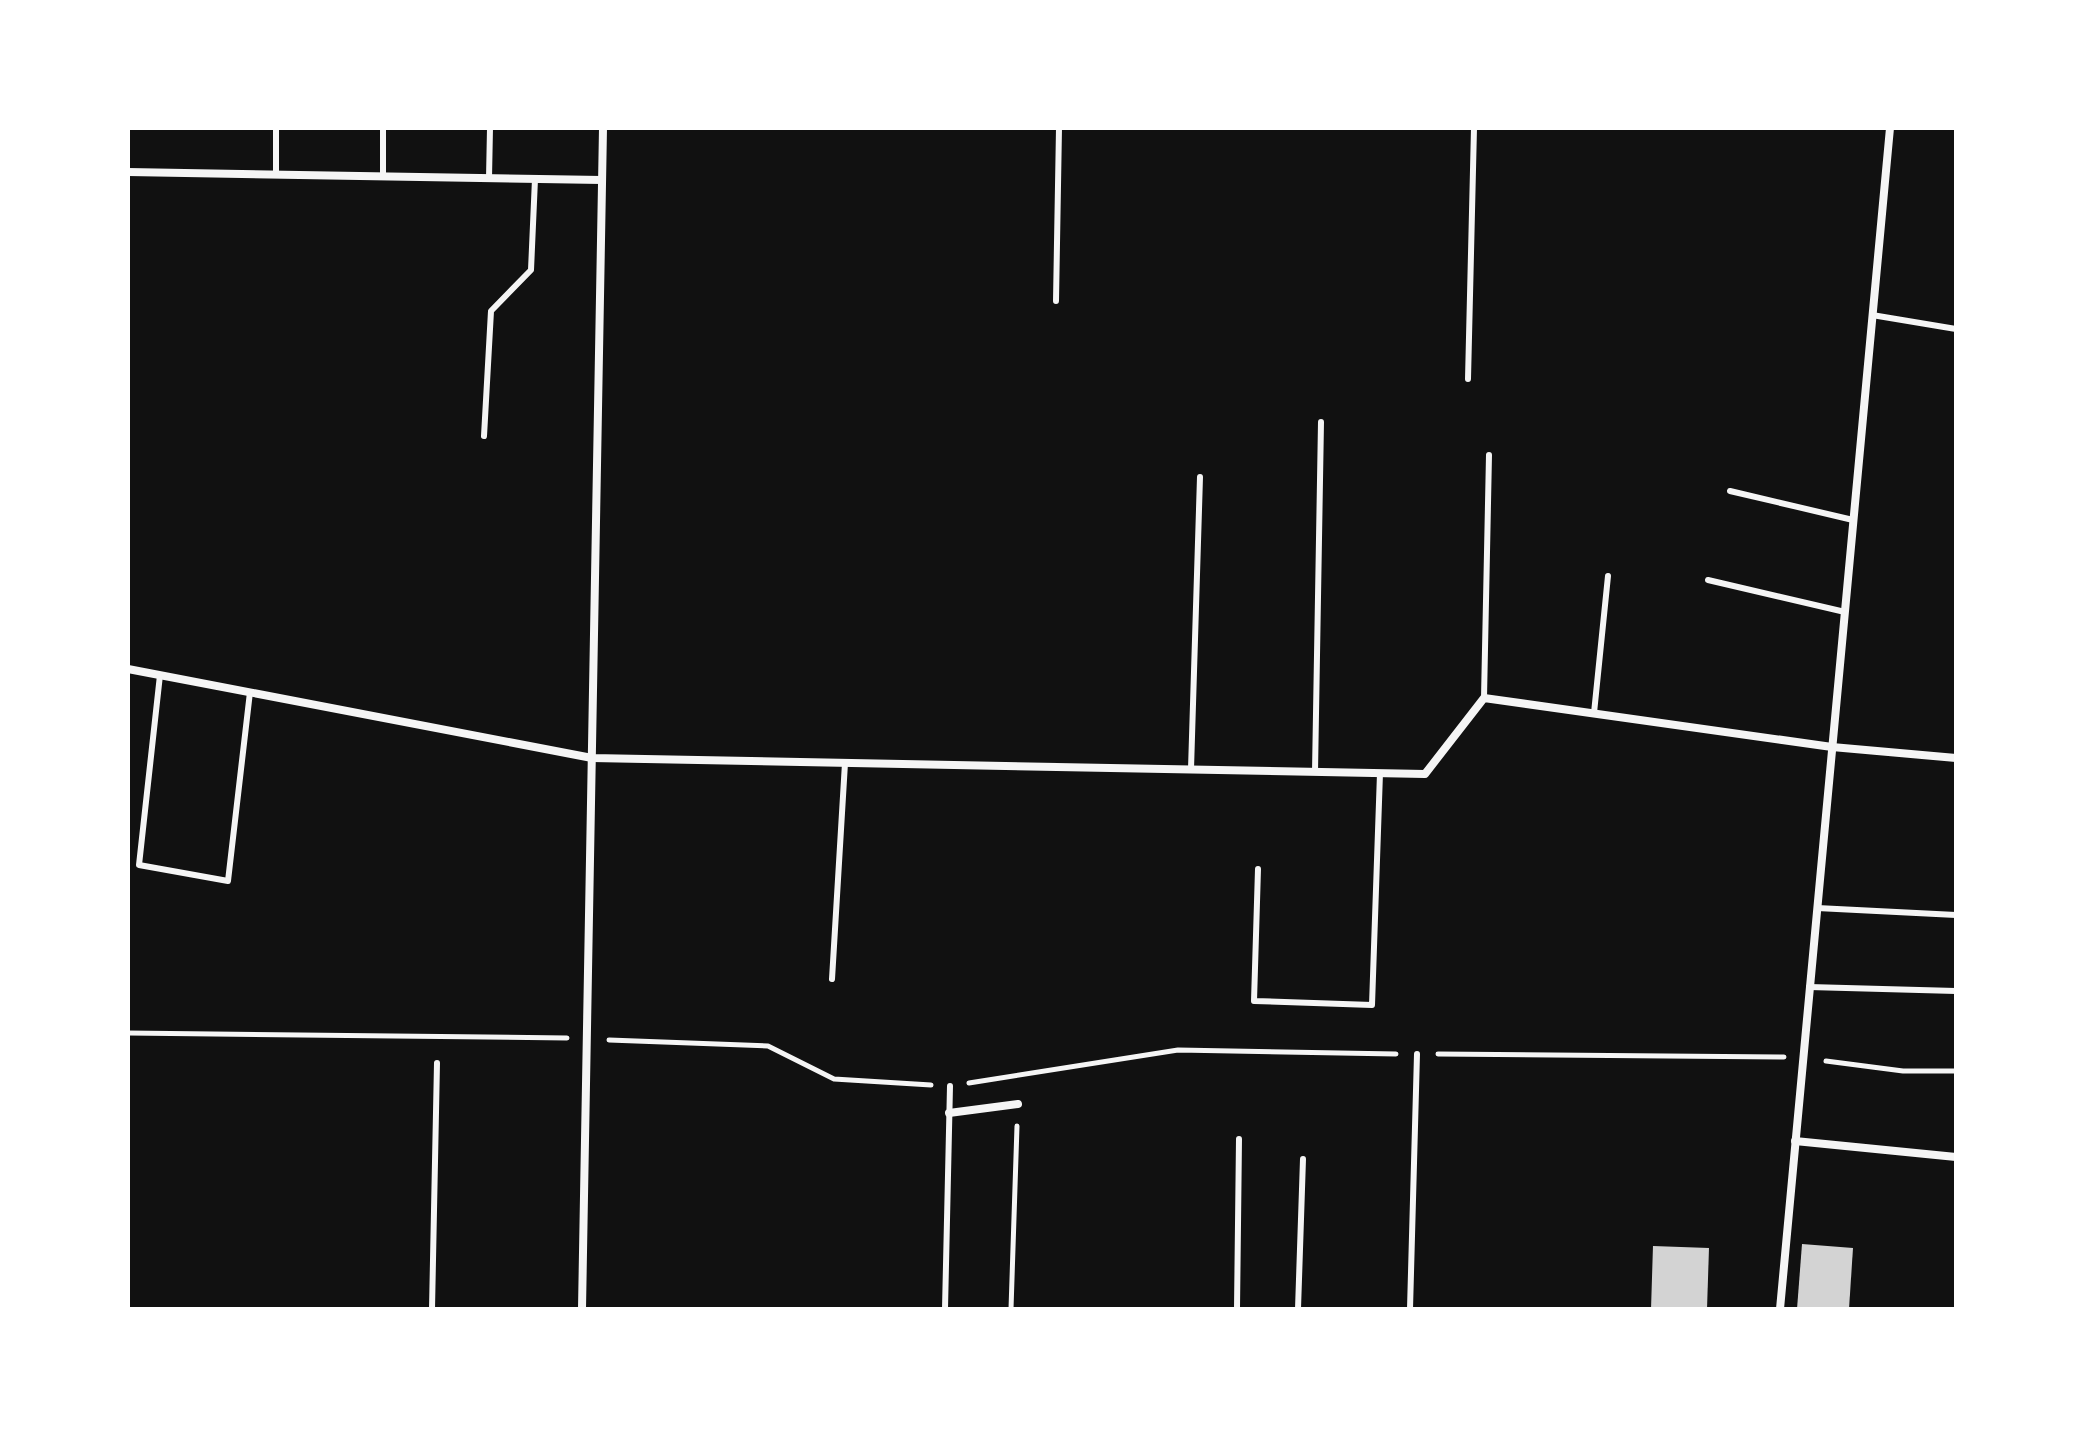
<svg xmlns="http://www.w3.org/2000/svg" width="2084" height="1437" font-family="Lato,sans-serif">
<rect width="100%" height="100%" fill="#111"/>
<g fill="#d3d3d3">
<polygon points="1802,1244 1853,1248 1849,1309 1797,1309"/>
<polygon points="1653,1246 1709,1248 1707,1309 1651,1309"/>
</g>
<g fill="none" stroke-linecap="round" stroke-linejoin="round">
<g stroke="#f5f5f5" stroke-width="5">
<polyline points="128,1033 567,1038"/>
<polyline points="609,1040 768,1046 834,1079 931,1085"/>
<polyline points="1438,1054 1784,1057"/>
<polyline points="1826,1061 1903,1071 1956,1071"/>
<polyline points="969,1083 1178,1050 1396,1054"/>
<polyline points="1011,1309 1017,1126"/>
</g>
<g stroke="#f5f5f5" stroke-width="6">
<polyline points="276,174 276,128"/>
<polyline points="383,176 383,128"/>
<polyline points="489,178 490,128"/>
<polyline points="1056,301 1059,128"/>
<polyline points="1872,315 1956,329"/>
<polyline points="1468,379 1474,128"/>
<polyline points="484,436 491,311 531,270 535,179"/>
<polyline points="1730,491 1853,520"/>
<polyline points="1708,580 1845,612"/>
<polyline points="160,675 139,865 228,881 250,692"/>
<polyline points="1484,698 1489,455"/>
<polyline points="1594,713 1608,576"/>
<polyline points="1191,769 1200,477"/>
<polyline points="1315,772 1321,422"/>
<polyline points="1258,869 1254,1001 1372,1005 1380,773"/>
<polyline points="1817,908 1956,915"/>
<polyline points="832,979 845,763"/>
<polyline points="1809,987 1956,991"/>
<polyline points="432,1309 437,1063"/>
<polyline points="945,1309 950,1086"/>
<polyline points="1237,1309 1239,1139"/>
<polyline points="1298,1309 1303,1159"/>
<polyline points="1410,1309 1417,1054"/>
</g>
<g stroke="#f5f5f5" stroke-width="8">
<polyline points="128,172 602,180"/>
<polyline points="128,669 592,758 1425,774 1484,698 1832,747 1956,758"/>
<polyline points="949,1113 1018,1104"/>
<polyline points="1795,1141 1956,1157"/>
<polyline points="582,1309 603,128"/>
<polyline points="1780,1309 1890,128"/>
</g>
</g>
<rect width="2084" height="1437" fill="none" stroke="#ffffff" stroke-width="260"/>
</svg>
